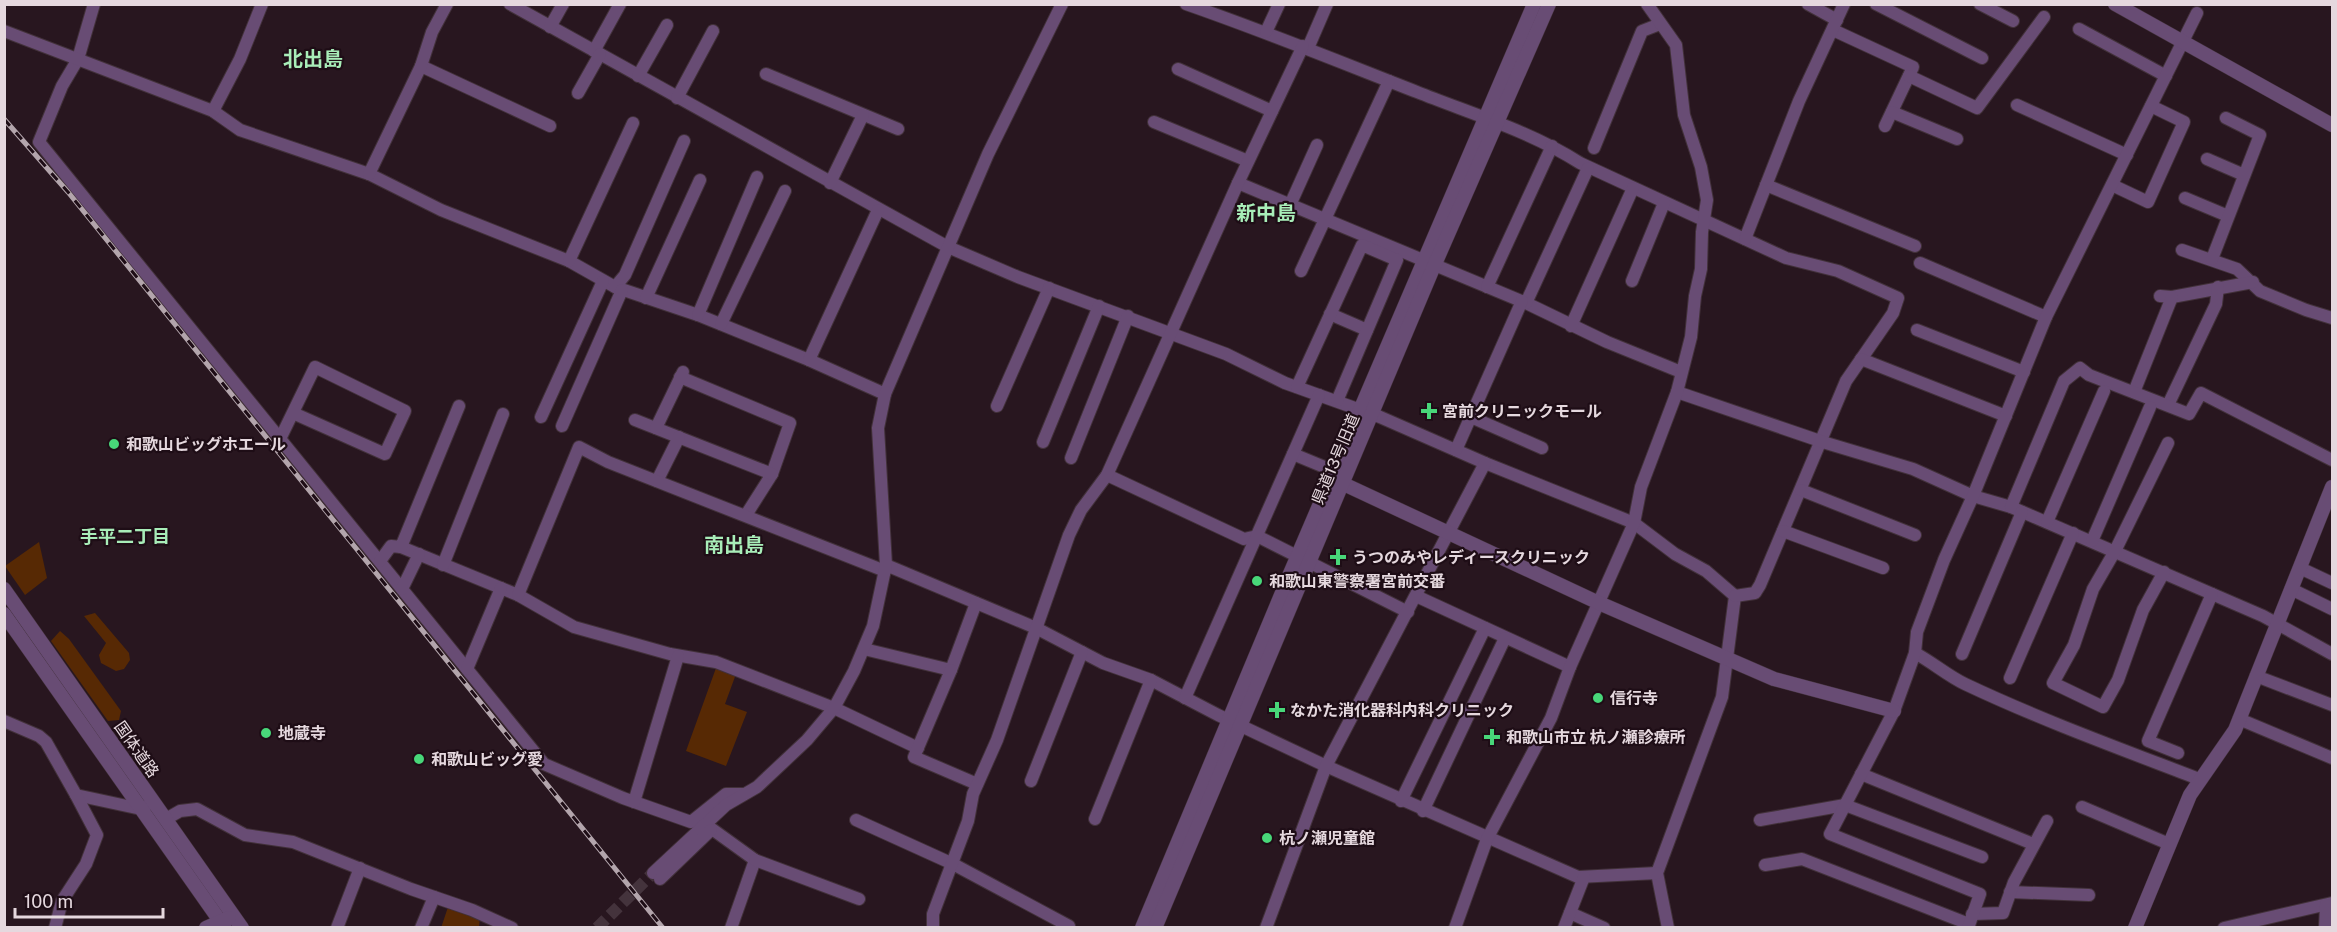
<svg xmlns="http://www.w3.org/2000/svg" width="2337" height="932" font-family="'Public Sans','Noto Sans JP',sans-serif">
<rect width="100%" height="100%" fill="#28161f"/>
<g fill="#572904">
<polygon points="39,542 47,578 25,595 5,566"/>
<polygon points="95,613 129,653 130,660 124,669 116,671 101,663 99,655 106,643 84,616"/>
<polygon points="60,631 69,639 121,711 119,720 108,721 51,641"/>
<polygon points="716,668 736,674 725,704 747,712 726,766 686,751"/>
<polygon points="448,907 480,917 479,927 441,928"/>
</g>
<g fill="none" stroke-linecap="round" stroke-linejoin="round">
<polyline stroke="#44333c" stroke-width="12" stroke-dasharray="12 6" stroke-linecap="butt" points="597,928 653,873"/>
<defs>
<g id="minor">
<polyline points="94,4 78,59 62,86 39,142 544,764 623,798 691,822 726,794 744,794"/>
<polyline points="510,4 948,247 1018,277 1226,354 1285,383 1380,417 1485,463 1634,523 1675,554 1706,571 1735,596 1722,697 1657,873 1668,928"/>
<path d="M1186 4C1264 31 1340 62 1417 92 1472 114 1530 131 1580 163L1786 258 1838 271 1898 298 1893 313 1846 381 1760 585 1755 593 1735 596"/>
<polyline points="1808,4 1837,20"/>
<polyline points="1876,4 1982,58"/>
<polyline points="1980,4 2013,21"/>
<polyline points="550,27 563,4"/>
<polyline points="2079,29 2166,76"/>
<polyline points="1833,30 1913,67 1885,126"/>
<polyline points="4,31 213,111 240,130 369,174 441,210 569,261 615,287 698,315 809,360"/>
<polyline points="1266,32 1279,4"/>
<polyline points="1308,48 1327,4"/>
<polyline points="594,51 620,4"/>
<polyline points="421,66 550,126"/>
<polyline points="1178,69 1272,111"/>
<polyline points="766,74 898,129"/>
<polyline points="638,76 667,25"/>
<polyline points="1909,76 1977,108 2044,17"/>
<polyline points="578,93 600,54"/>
<polyline points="677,98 713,31"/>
<polyline points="2017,105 2127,155"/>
<polyline points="213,111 240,59 262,4"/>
<polyline points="1892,112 1957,139"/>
<polyline points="1154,122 1248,161"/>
<polyline points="1594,148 1642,31 1660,24"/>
<polyline points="2207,159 2244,175"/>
<polyline points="369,174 421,66 432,32 447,4"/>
<polyline points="830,183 863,115"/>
<polyline points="1238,183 1526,303 1607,342 1681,372"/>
<polyline points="1766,185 1915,246"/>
<polyline points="2112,185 2148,202 2184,122 2151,106"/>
<polyline points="2185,198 2228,216"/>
<polyline points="1290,205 1317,145"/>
<polyline points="878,210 809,360 885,394"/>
<polyline points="1745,239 1799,101 1844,4"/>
<polyline points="2182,250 2237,269 2260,291 2306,310 2332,318"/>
<polyline points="2212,259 2260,135 2226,118"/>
<polyline points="569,261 633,123"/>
<polyline points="1920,263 2046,317"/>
<polyline points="1301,271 1389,81"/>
<polyline points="1632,281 1664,203"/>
<polyline points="615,287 625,275 684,141"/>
<polyline points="1487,287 1552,146"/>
<polyline points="2160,296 2172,297 2253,282"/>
<polyline points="646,298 700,180"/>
<polyline points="1526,303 1588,168"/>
<polyline points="1330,314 1367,330"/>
<polyline points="698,315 757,177"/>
<polyline points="721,324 785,191"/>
<polyline points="1571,326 1633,188"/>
<polyline points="1917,330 2024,372"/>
<polyline points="1861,359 2006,416"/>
<polyline points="680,377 790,423 772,474 746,515"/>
<polyline points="1297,387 1362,245 1397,260 1337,401"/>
<polyline points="1677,392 1826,443 1913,469 1973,496 2011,507 2263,616 2332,654"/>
<polyline points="2134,392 2172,297"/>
<polyline points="2168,405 2216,304 2218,287"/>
<polyline points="997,406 1049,288"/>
<polyline points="541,417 603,281"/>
<polyline points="1471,417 1542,448"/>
<polyline points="635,420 772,474"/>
<polyline points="562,426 622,290"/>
<polyline points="656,428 683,372"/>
<polyline points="280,439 315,367 405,411 385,454 293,413"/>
<polyline points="1043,442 1099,306"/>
<polyline points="1456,450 1522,301"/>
<polyline points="1293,454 1334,471"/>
<polyline points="1071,458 1128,316"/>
<polyline points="1107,475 1244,539 1257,536 1408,612"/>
<polyline points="657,481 679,437"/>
<polyline points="1801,490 1915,535"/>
<polyline points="2011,507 2064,381 2080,368 2089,375 2189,414 2201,393 2332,460"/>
<polyline points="2047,522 2104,391"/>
<polyline points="1783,531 1883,568"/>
<polyline points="2092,541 2150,407"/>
<polyline points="401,547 518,595 574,627 670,654 716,662 834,708 918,748"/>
<polyline points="380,561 391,546 401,547 459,406"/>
<polyline points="443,565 503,414"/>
<polyline points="886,565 1036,628 1103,663 1151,680 1218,715 1326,766 1578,877 1657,873"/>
<polyline points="2300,568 2332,583"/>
<polyline points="2164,572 2143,610 2118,680 2103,707 2053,683 2074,645 2093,589 2115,551 2168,443"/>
<polyline points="402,589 419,554"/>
<polyline points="2291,589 2332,609"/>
<polyline points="518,595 579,447 608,462 885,571"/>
<polyline points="1416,596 1570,667"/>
<polyline points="864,649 951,670 976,603"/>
<path d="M1915 653C1932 662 1948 676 1965 684 2041 720 2121 749 2199 779"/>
<polyline points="1962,654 2022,512"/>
<polyline points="467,669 501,588"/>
<polyline points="951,670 914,757 977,784"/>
<polyline points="2256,676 2332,705"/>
<polyline points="2010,678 2073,533"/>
<polyline points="1185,698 1319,395"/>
<polyline points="2239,719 2332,758"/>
<polyline points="4,721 39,736 46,742 76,795 141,809 145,807"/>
<polyline points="2178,753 2148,741 2212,594"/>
<polyline points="1861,774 2033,844"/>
<polyline points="1031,781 1082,652"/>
<polyline points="1401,801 1485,628"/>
<polyline points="634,802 678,656"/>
<polyline points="2082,807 2169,844"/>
<polyline points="1423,811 1505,638"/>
<polyline points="166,819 180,811 197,809 245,835 293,842 411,889 472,910 512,928"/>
<polyline points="1095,819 1151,680"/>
<polyline points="856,820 953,864 1069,926"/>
<polyline points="1760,820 1845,805 1982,857"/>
<polyline points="712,829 755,860 731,928"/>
<polyline points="755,860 859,899"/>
<polyline points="1765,865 1802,859 1969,924"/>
<polyline points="653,873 726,805 757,787 807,740 834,708 854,671 873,626 886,565 878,428 885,394 988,154 1062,4"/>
<polyline points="660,879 711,830"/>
<polyline points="2010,892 2089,895"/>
<polyline points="1570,913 1604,928"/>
<polyline points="1972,914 2003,913 2014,882 2047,821"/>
<polyline points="55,928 62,901 86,864 97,835 76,795"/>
<polyline points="337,928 360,868"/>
<polyline points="421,928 434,897"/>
<polyline points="933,928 933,914 968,821 973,794 997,740 1069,535 1081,510 1107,475 1238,183 1303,46"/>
<polyline points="1266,928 1326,766 1485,463"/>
<polyline points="1455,928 1487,839 1551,718 1570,667 1634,523 1641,487 1677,392 1691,337 1695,296 1701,269 1702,232 1707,200 1701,167 1684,115 1676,45 1647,4"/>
<polyline points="1564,928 1584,877"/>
<polyline points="1968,928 1980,894 1830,834 1894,711 1915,653 1917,632 1944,560 1973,496 2046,317 2197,13"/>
<polyline points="2224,928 2332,903"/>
<polyline points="2325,928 2326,905"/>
</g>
<g id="tertiary">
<polyline points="2115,4 2332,125"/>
<polyline points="1335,480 1599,603 1774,679 1894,711"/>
<polyline points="4,589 242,928"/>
<polyline points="4,614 225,928"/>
<polyline points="206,928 229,918"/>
<polyline points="1142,928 1289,576 1534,4"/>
<polyline points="1155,928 1431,273 1549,4"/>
<polyline points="2135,928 2190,795 2235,730 2332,487"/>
</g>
</defs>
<use href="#minor" stroke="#42313a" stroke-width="14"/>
<use href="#tertiary" stroke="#42313a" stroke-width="15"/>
<use href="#minor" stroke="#684c74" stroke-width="12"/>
<use href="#tertiary" stroke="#684c74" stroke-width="14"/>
<defs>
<polyline id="rail" points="4,119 68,192 663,928"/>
</defs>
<use href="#rail" stroke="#b3a5ac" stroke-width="5"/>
<use href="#rail" stroke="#1e0d16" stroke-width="3" stroke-dasharray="9" stroke-linecap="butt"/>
</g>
<g fill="#48d779" stroke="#1e0d16" stroke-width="2">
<path d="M1426 402h6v6h6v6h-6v6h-6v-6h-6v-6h6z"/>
<circle cx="114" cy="444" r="6"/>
<path d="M1335 548h6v6h6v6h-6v6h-6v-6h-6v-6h6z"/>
<circle cx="1257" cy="581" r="6"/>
<circle cx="1598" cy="698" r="6"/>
<path d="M1274 701h6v6h6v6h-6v6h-6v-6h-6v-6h6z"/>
<circle cx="266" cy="733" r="6"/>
<path d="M1489 728h6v6h6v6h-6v6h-6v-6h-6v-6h6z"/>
<circle cx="419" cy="759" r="6"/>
<circle cx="1267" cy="838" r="6"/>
</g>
<g text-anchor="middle" stroke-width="4.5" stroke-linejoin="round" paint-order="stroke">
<g font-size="16" font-weight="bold" fill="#e5d8de" stroke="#1e0d16" text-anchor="start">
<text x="1442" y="417">宮前クリニックモール</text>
<text x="126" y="450">和歌山ビッグホエール</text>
<text x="1352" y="563">うつのみやレディースクリニック</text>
<text x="1269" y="587">和歌山東警察署宮前交番</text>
<text x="1610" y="704">信行寺</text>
<text x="1290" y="716">なかた消化器科内科クリニック</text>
<text x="278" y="739">地蔵寺</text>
<text x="1506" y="743">和歌山市立 杭ノ瀬診療所</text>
<text x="431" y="765">和歌山ビッグ愛</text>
<text x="1279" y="844">杭ノ瀬児童館</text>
</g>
<g font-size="16" fill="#e5d8de" stroke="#1e0d16">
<text transform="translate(1335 459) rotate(-67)" y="6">県道13号旧道</text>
<text transform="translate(137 749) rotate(55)" y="6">国体道路</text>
</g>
<g font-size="18" font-weight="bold" fill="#a8edb8" stroke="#1e0d16">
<text x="125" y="543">手平二丁目</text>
</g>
<g font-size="20" font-weight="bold" fill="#a8edb8" stroke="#1e0d16">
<text x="313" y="66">北出島</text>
<text x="1266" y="220">新中島</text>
<text x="734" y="552">南出島</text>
</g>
</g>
<rect width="2337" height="932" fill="none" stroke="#e5d8de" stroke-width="12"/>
<path d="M15 908v9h148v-9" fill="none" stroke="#e5d8de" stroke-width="3"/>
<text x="24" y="908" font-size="18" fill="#e5d8de" stroke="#1e0d16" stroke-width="4.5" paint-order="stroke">100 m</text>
</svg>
